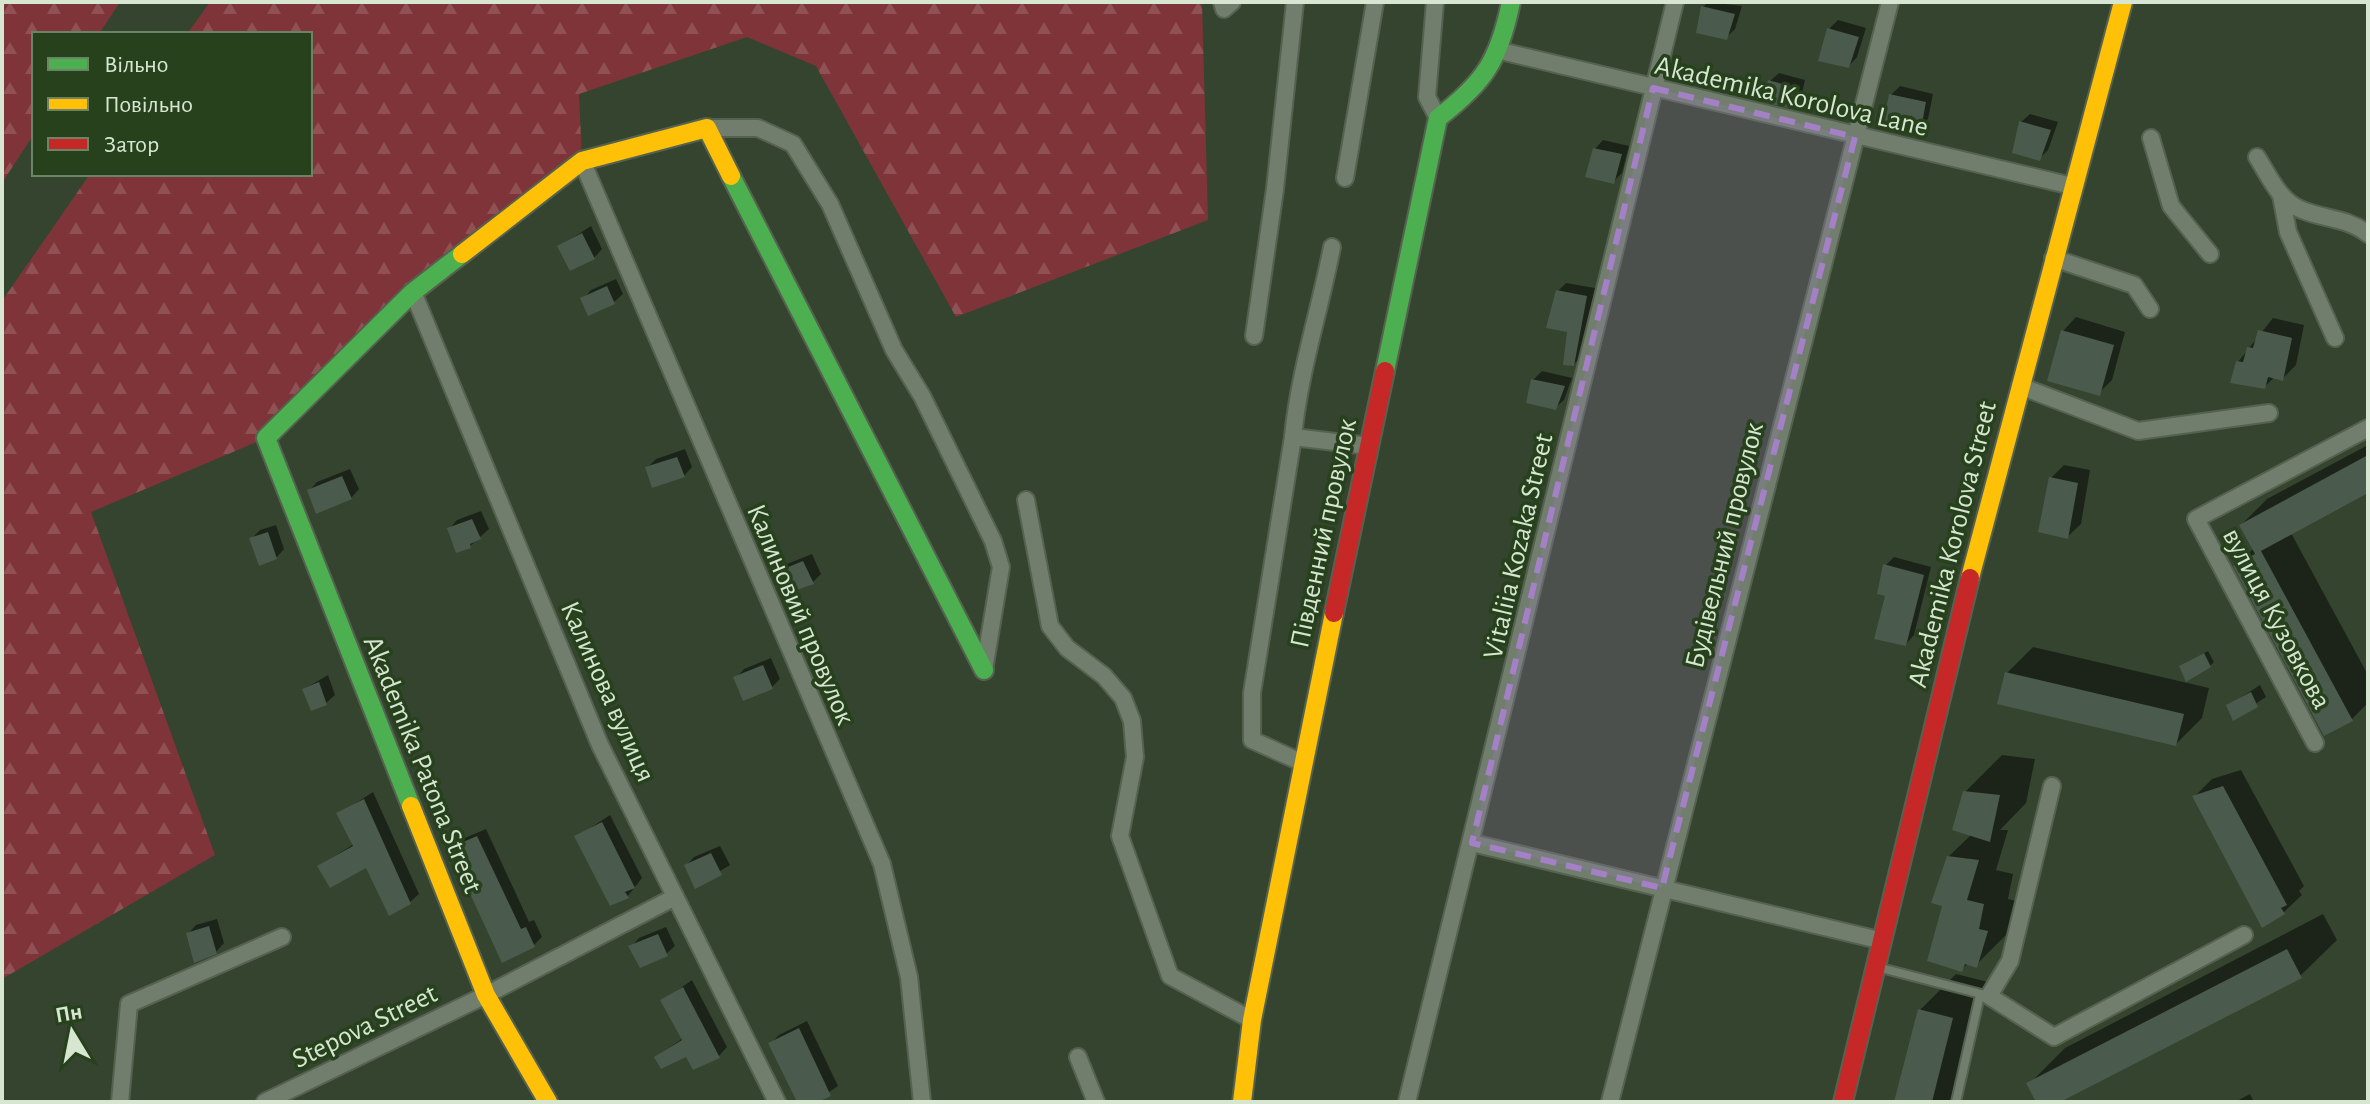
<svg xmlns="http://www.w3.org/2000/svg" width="2370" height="1104" font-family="'Alegreya Sans',sans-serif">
<defs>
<pattern id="forest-firs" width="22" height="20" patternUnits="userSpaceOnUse" patternTransform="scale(2)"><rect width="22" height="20" fill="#7e3439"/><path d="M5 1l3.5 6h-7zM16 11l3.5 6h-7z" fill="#905155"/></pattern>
</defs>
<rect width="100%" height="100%" fill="#35442f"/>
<g fill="url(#forest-firs)">
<polygon points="2,2 120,2 99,34 34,34 34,134 2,183"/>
<polygon points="210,2 1202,2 1208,220 956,317 816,66 747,37 579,94 582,161 413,292 266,438 91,512 215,855 2,979 2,301 90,174 310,174 310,34 187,34"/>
</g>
<g fill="#0007">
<polygon points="1708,2 1742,6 1735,29 1726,38 1703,7"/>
<polygon points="1838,20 1866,28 1857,57 1849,66 1829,29"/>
<polygon points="1779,73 1805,80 1801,98 1792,106 1770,81"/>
<polygon points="1900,86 1933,94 1928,119 1920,127 1891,95"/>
<polygon points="2030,114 2058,122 2048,150 2039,159 2021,122"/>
<polygon points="1603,140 1629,146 1622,173 1613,182 1595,149"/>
<polygon points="591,226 602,249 594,258 560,246"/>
<polygon points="616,279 623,294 614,302 589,314 583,299 591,290"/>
<polygon points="1566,283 1595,288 1582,356 1574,364 1558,291"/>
<polygon points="2076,317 2125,332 2112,380 2099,393 2050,379 2063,331"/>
<polygon points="2273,318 2304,325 2296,365 2283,378 2275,377 2264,387 2238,362"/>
<polygon points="1542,371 1572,378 1564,400 1555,408 1533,380"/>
<polygon points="2368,445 2368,491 2291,533 2368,675 2368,703 2352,719 2236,566 2254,548 2241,525 2267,499"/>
<polygon points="685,449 692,467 684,476 647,468 656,459"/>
<polygon points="2064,465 2090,470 2081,524 2067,537 2051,478"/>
<polygon points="350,469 359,489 351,498 309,491 317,482"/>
<polygon points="481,511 489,529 470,546 449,529 457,520"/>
<polygon points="276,525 284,549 276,558 252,538 260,530"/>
<polygon points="812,554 821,574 813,582 778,573 787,564"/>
<polygon points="1894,557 1931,567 1914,635 1906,644 1887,594 1885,566"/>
<polygon points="2033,647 2209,688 2202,718 2176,744 2007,673"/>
<polygon points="2208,651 2214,662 2210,666 2185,663"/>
<polygon points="771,658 780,679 772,687 736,678 744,669"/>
<polygon points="328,675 335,695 326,703 312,708 304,689"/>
<polygon points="2260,685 2266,697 2234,718 2228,706"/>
<polygon points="2002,755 2035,759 2026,803 2000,830 2008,830 1996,870 2013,874 2008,899 2017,901 2006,935 1976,965 1968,963 1961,970 1944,904 1948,857 1972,834 1965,792"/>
<polygon points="2241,770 2304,886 2299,891 2302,895 2284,912 2263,925 2194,797 2212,779"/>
<polygon points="373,792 419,894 410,902 367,865 319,866 354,844 339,814"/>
<polygon points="610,815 642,878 627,897 577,837"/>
<polygon points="486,829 529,922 534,920 542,937 534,945 451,849 460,840"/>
<polygon points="720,846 730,865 695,886 686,866 694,857"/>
<polygon points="2323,914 2337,940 2300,976 2056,1102 2038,1102 2029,1084 2065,1048"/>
<polygon points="217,919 224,943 216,952 188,934 196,925"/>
<polygon points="666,927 675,946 666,954 631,947 639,938"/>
<polygon points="1956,974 1988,982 1958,1102 1896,1102 1920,1010"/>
<polygon points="692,980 727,1047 719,1056 656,1057 683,1038 662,1001"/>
<polygon points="807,1021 838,1086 814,1102 799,1102 771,1043 779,1035"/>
<polygon points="2250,1094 2254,1102 2235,1102"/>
</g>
<g fill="#4a5a4c">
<polygon points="1701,6 1735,14 1727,40 1696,33"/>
<polygon points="1827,28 1859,37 1849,68 1818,61"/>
<polygon points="1768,80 1797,88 1793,109 1763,102"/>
<polygon points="1889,94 1926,102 1921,129 1884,120"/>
<polygon points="2019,121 2051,130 2040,161 2012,153"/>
<polygon points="1593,148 1622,154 1614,184 1585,177"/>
<polygon points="582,233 595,259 570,271 557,246"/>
<polygon points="607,286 615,304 588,316 580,298"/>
<polygon points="1556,290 1587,296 1574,366 1563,365 1567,332 1546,328"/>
<polygon points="2061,330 2114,345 2100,396 2047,381"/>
<polygon points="2258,330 2292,338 2283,381 2268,377 2265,389 2230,383 2236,361 2243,362 2247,347 2253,348"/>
<polygon points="1531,379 1565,386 1556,410 1526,403"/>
<polygon points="2368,455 2368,493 2261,551 2353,721 2324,736 2233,566 2255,554 2239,525"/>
<polygon points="677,457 685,477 652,488 645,467"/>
<polygon points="342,476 352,499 316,514 307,490"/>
<polygon points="2049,477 2078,483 2068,539 2038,532"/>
<polygon points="472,519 481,539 470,544 471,548 456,553 447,528"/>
<polygon points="268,532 277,559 259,566 249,538"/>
<polygon points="803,561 814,584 785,594 776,572"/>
<polygon points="1883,564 1924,575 1906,646 1874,639 1885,596 1877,594"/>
<polygon points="2204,653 2211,667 2186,682 2179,666"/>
<polygon points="763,665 773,689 743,701 733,677"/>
<polygon points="2005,672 2184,714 2176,746 1997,704"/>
<polygon points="319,682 327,705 311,711 302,689"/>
<polygon points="2251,692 2258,707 2233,721 2226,705"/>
<polygon points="2223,786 2287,905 2281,908 2285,914 2262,928 2192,796"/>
<polygon points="1963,791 2000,795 1990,842 1952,830"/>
<polygon points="364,799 411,904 389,916 366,868 330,888 317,866 353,846 336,813"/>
<polygon points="602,822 635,888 625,892 629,898 610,906 574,836"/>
<polygon points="477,836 521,929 526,927 535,947 502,963 449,848"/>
<polygon points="711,853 722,875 695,889 684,865"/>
<polygon points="1947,856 1979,860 1967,900 1984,904 1979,929 1988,931 1977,968 1965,964 1962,972 1927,961 1942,906 1931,903"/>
<polygon points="209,926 217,954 194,963 186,933"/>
<polygon points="658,934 668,956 640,968 628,946"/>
<polygon points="2287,949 2302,978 2060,1102 2036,1102 2026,1083"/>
<polygon points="683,987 720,1058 693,1070 686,1057 661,1069 654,1057 682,1040 660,1000"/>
<polygon points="1918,1009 1953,1018 1932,1102 1894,1102"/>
<polygon points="799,1028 831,1096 818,1102 797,1102 768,1043"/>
</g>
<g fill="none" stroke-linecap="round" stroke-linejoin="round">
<defs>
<g id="lane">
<polyline points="1877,967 1989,996"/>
<polyline points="1956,1102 1980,995"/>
</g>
<g id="street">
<polyline points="1222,2 1224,9 1232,2"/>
<polyline points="1435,2 1427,97 1438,118"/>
<polyline points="1501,51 2072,186"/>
<polyline points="707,128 758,128 793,144 830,204 894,350 922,396 993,541 1001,567 984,670"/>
<polyline points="2151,138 2171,206 2210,254"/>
<path d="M2257 157C2269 176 2280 202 2302 210 2324 219 2348 218 2368 234"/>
<polyline points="582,161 882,864 909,977 922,1102"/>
<polyline points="1345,178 1375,2"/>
<polyline points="2281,195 2288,232 2335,338"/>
<polyline points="2053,258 2134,285 2150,309"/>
<polyline points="413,292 600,745 777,1102"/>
<polyline points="1254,336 1275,189 1295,2"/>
<polyline points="2020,386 2138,431 2269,413"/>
<path d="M1293 437C1299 373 1320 310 1332 247"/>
<polyline points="1026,500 1050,626 1067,648 1104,676 1123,698 1132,721 1135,757 1120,836 1170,976 1252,1020"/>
<polyline points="2315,743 2196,519 2368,428"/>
<polyline points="1303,763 1252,740 1252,693 1293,437 1369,446"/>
<polyline points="2052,786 2010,961 1989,996 2054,1037 2244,935"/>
<polyline points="1472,843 1883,941"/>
<polyline points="1078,1057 1096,1102"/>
<polyline points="120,1102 129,1004 282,937"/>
<polyline points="265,1102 486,995 675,897"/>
<polyline points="1407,1102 1675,2"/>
<polyline points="1610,1102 1890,2"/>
</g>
<g id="fast">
<polyline points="731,176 984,670"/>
<path d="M1385 371 1438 118C1485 82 1499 60 1511 2"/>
<polyline points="411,806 266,438 413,292 462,254"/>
</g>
<g id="slow">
<polyline points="462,254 582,161 707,128 731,176"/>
<polyline points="1970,578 2123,2"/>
<polyline points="411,806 486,995 548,1102"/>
<polyline points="1242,1102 1252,1020 1334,613"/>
</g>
<g id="jam">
<polyline points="1334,613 1385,371"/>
<polyline points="1843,1102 1970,578"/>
</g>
</defs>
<use href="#lane" stroke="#556250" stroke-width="12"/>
<use href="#street" stroke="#556250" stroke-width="20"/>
<use href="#fast" stroke="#556250" stroke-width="22"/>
<use href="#slow" stroke="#556250" stroke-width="22"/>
<use href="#jam" stroke="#556250" stroke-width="22"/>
<use href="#lane" stroke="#717e6d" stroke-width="8"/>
<use href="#street" stroke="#717e6d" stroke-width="16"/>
<use href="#fast" stroke="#4caf50" stroke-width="18"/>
<use href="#slow" stroke="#ffc107" stroke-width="18"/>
<use href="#jam" stroke="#c62828" stroke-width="18"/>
</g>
<path fill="#a480c7" fill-opacity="0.2" stroke="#a480c7" stroke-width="6" stroke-dasharray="16 10" stroke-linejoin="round" d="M1653 88 1855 137 1662 888 1472 843Z"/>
<g text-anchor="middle" stroke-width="7" stroke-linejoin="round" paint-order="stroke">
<g font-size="28" fill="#d6e6d0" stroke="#27411d">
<text transform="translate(1792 95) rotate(13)" y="10">Akademika Korolova Lane</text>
<text transform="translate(1322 533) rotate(-78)" y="10">Південний провулок</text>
<text transform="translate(1951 544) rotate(-76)" y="10">Akademika Korolova Street</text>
<text transform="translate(1723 545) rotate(-76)" y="10">Будівельний провулок</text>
<text transform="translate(1517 546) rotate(-77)" y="10">Vitaliia Kozaka Street</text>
<text transform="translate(802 614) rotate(67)" y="10">Калиновий провулок</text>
<text transform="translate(2278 618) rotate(62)" y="10">вулиця Кузовкова</text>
<text transform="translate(609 691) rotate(66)" y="10">Калинова вулиця</text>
<text transform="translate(424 764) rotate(68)" y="10">Akademika Patona Street</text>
<text transform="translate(364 1025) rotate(-26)" y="10">Stepova Street</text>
</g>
</g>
<rect width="2370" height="1104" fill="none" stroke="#d6e6d0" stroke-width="8"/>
<rect x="32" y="32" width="280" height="144" fill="#27411d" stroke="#6d8365" stroke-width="2"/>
<rect x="48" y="58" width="40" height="12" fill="#4caf50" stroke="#6d8365" stroke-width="2"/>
<text x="104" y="72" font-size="24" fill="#d6e6d0">Вільно</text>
<rect x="48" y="98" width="40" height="12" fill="#ffc107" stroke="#6d8365" stroke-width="2"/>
<text x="104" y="112" font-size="24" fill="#d6e6d0">Повільно</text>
<rect x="48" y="138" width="40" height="12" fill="#c62828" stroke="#6d8365" stroke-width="2"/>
<text x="104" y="152" font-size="24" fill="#d6e6d0">Затор</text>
<g transform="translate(72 1032) rotate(350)" stroke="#27411d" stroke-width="6" paint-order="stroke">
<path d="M0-6L14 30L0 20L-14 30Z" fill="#d6e6d0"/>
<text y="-12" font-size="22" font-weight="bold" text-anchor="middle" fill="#d6e6d0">Пн</text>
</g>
</svg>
